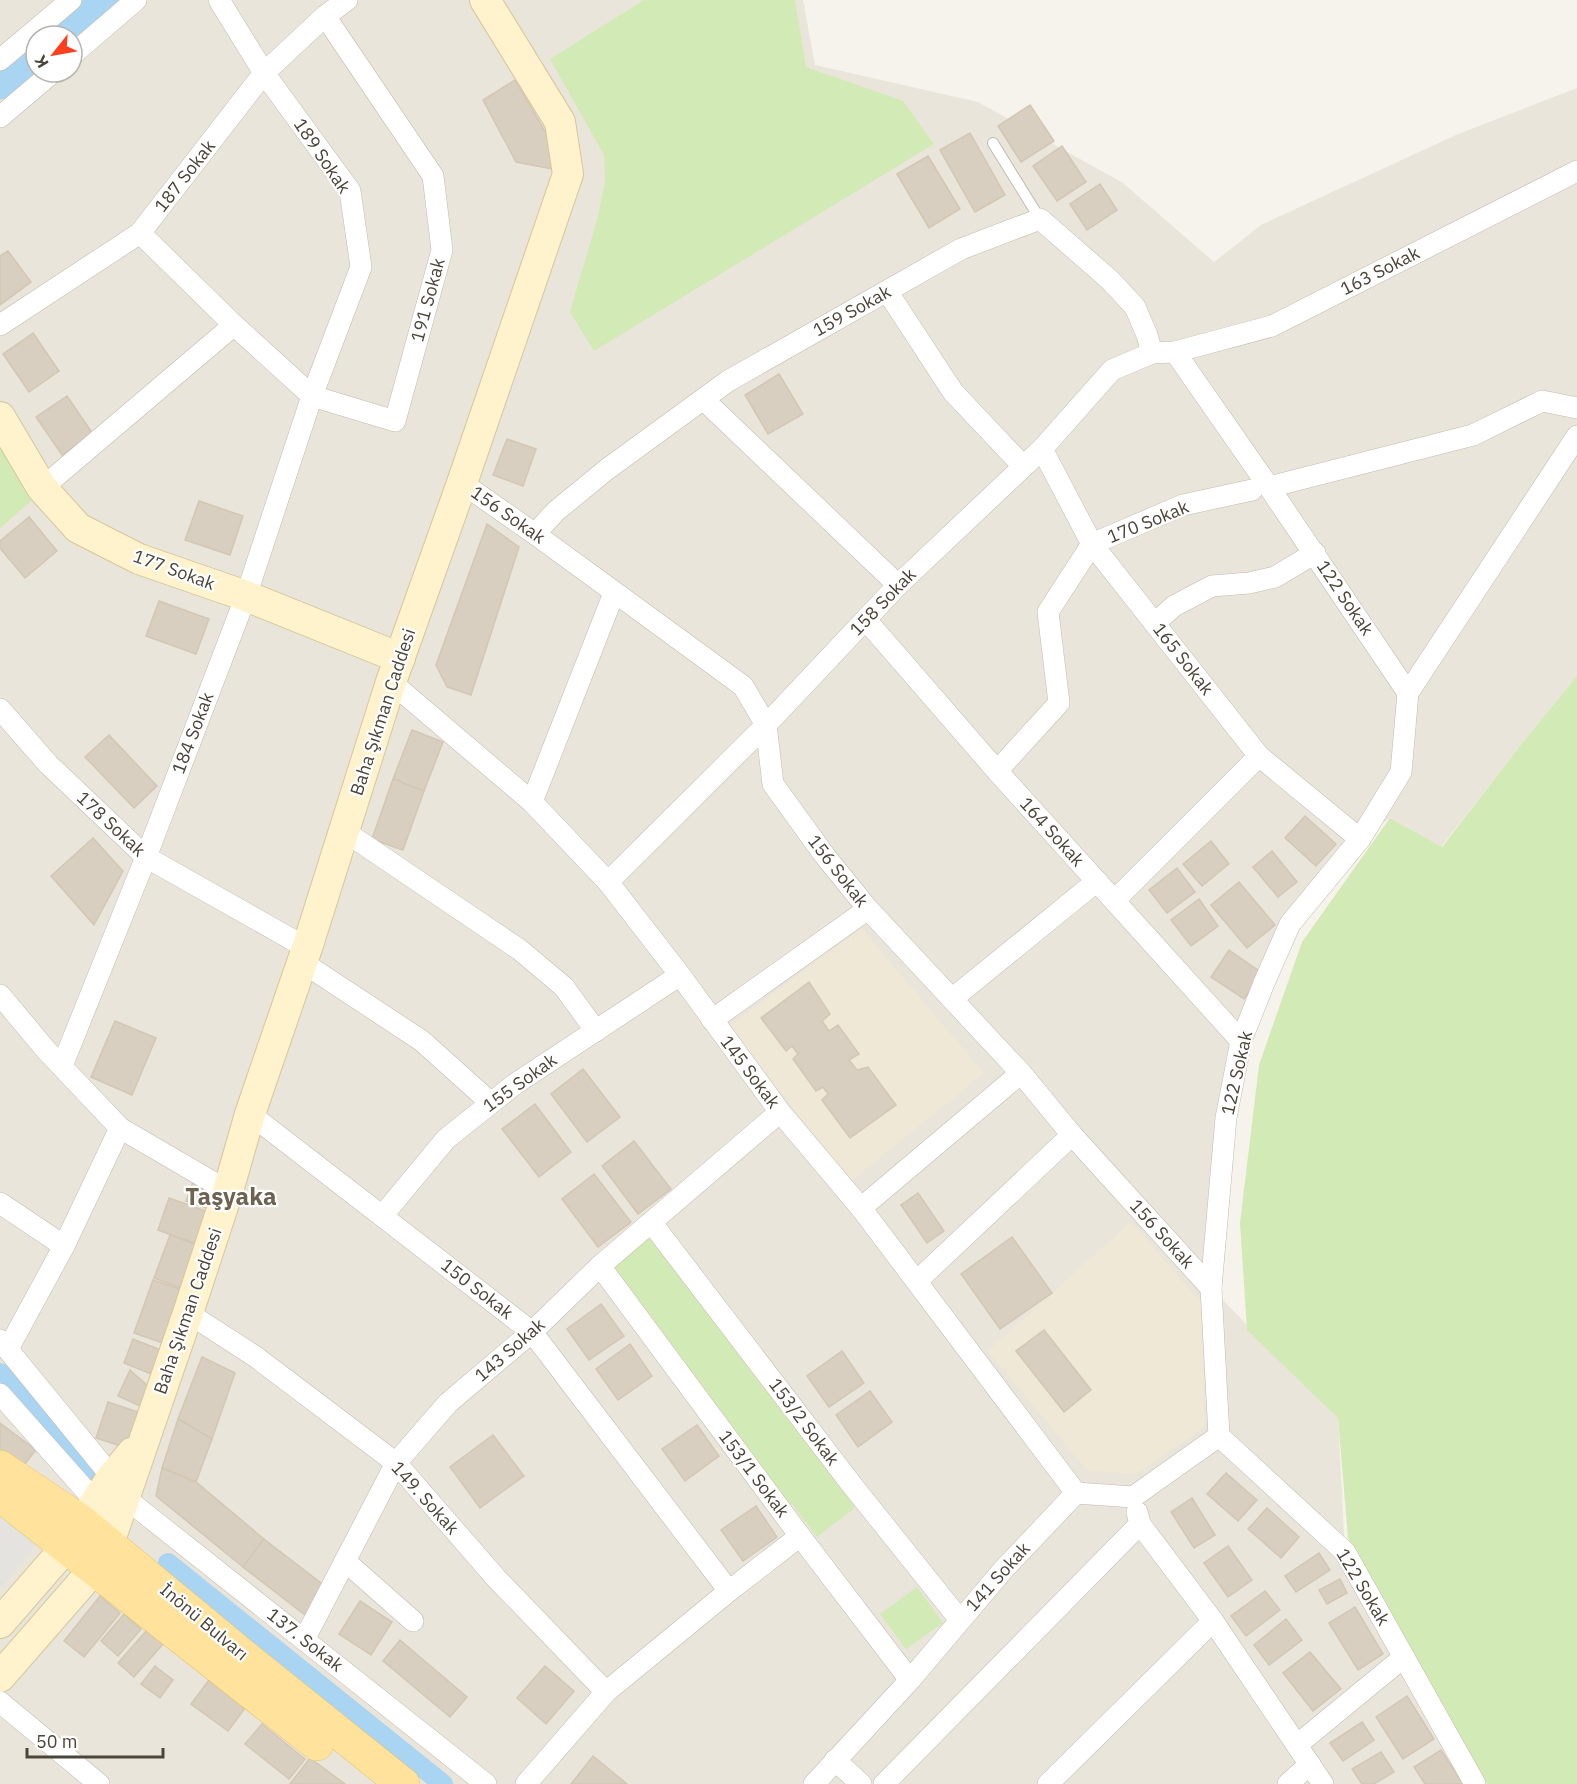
<svg xmlns="http://www.w3.org/2000/svg" width="1577" height="1784" font-family="'IBM Plex Sans',sans-serif">
<rect width="100%" height="100%" fill="#f6f3ec"/>
<path fill="#eae5da" fill-rule="evenodd" d="M0 0H803L815 65 978 102 1123 183 1214 262 1261 225 1456 135 1577 88V676L1523 742 1441 847 1390 818 1360 839 1290 924 1241 1041 1211 1288 1338 1418 1345 1552 1475 1784H0ZM36 36H72V72H36Z"/>
<g fill="#efe8d6">
<polygon points="861,928 984,1073 850,1182 730,1026"/>
<polygon points="1131,1222 1201,1303 1205,1427 1135,1474 1087,1470 988,1351"/>
</g>
<g fill="#d2eab5">
<polygon points="644,0 795,0 806,67 903,101 934,144 594,351 570,312 598,216 605,181 604,155 550,59"/>
<polygon points="0,447 31,501 0,528"/>
<polygon points="1577,676 1577,1784 1487,1784 1348,1538 1338,1418 1247,1330 1240,1223 1259,1065 1302,942 1390,818 1442,847 1523,742"/>
<polygon points="651,1222 855,1508 817,1537 792,1504 782,1512 600,1266"/>
<polygon points="917,1587 943,1623 906,1649 880,1614"/>
</g>
<polygon fill="#e5e3e0" points="0,1518 36,1544 0,1589"/>
<g fill="none" stroke-linecap="round" stroke-linejoin="round">
<g stroke="#a9d4f2" stroke-width="20">
<polyline points="0,1373 86,1472"/>
<polyline points="168,1563 443,1784"/>
</g>
<g stroke="#a9d4f2" stroke-width="33">
<polyline points="58,36 102,0"/>
<polyline points="0,83 36,54"/>
</g>
</g>
<g fill="#d8cfc1" stroke="#d3c7b4" stroke-width="1.5">
<polygon points="515,80 546,133 551,146 553,169 516,162 483,100"/>
<polygon points="1030,105 1054,141 1021,162 998,126"/>
<polygon points="970,133 1005,195 975,212 940,150"/>
<polygon points="1062,146 1086,182 1057,201 1033,166"/>
<polygon points="928,156 960,209 929,228 897,174"/>
<polygon points="1100,184 1117,210 1087,230 1070,204"/>
<polygon points="8,251 31,282 0,305 0,256"/>
<polygon points="33,333 59,371 29,392 3,354"/>
<polygon points="779,374 803,414 768,434 745,395"/>
<polygon points="67,396 93,434 62,455 36,417"/>
<polygon points="507,439 536,449 523,486 493,475"/>
<polygon points="199,501 243,516 230,555 185,540"/>
<polygon points="29,517 57,551 25,578 0,548 0,541"/>
<polygon points="487,524 519,547 471,695 447,687 436,665"/>
<polygon points="159,601 209,619 196,654 146,636"/>
<polygon points="412,730 443,742 424,791 393,779"/>
<polygon points="109,735 157,786 134,808 85,757"/>
<polygon points="393,779 424,791 403,850 372,839"/>
<polygon points="1305,816 1336,844 1316,866 1285,838"/>
<polygon points="93,838 123,871 94,925 51,876"/>
<polygon points="1211,841 1229,864 1202,886 1183,864"/>
<polygon points="1272,851 1297,882 1278,897 1253,867"/>
<polygon points="1177,868 1195,892 1167,913 1149,890"/>
<polygon points="1239,882 1275,925 1247,948 1211,905"/>
<polygon points="1199,899 1218,926 1191,946 1171,920"/>
<polygon points="1229,950 1262,973 1244,999 1211,977"/>
<polygon points="809,982 830,1014 822,1021 829,1031 838,1025 859,1054 849,1060 857,1070 868,1067 896,1105 850,1138 822,1100 828,1094 823,1087 816,1091 793,1059 798,1054 792,1046 786,1051 761,1018"/>
<polygon points="115,1021 156,1038 132,1095 91,1077"/>
<polygon points="583,1069 620,1117 587,1142 551,1094"/>
<polygon points="535,1104 571,1152 539,1177 502,1129"/>
<polygon points="634,1141 671,1189 638,1214 602,1166"/>
<polygon points="594,1174 631,1222 598,1247 562,1199"/>
<polygon points="194,1179 219,1188 211,1210 186,1201"/>
<polygon points="918,1193 944,1231 927,1243 901,1205"/>
<polygon points="169,1198 211,1213 199,1245 158,1230"/>
<polygon points="170,1235 197,1245 180,1288 154,1278"/>
<polygon points="1012,1237 1052,1293 1000,1329 961,1274"/>
<polygon points="153,1280 182,1290 163,1343 134,1333"/>
<polygon points="601,1304 624,1336 589,1360 567,1329"/>
<polygon points="1044,1330 1091,1390 1064,1412 1016,1351"/>
<polygon points="133,1339 163,1351 154,1375 124,1363"/>
<polygon points="630,1344 652,1376 618,1400 596,1369"/>
<polygon points="842,1351 864,1383 829,1407 807,1376"/>
<polygon points="202,1357 235,1373 212,1439 178,1419"/>
<polygon points="130,1370 149,1387 140,1406 118,1396"/>
<polygon points="870,1391 892,1422 858,1447 836,1415"/>
<polygon points="108,1402 138,1412 127,1448 96,1438"/>
<polygon points="178,1419 212,1439 196,1482 162,1468"/>
<polygon points="0,1423 36,1450 21,1469 0,1454"/>
<polygon points="697,1425 719,1456 685,1481 662,1449"/>
<polygon points="493,1435 524,1476 480,1508 450,1467"/>
<polygon points="162,1468 196,1482 264,1539 243,1567 156,1496"/>
<polygon points="1226,1473 1257,1500 1238,1521 1207,1494"/>
<polygon points="1192,1498 1215,1535 1194,1548 1171,1512"/>
<polygon points="756,1506 777,1537 743,1561 721,1530"/>
<polygon points="1267,1508 1299,1537 1281,1558 1248,1529"/>
<polygon points="264,1539 326,1587 305,1615 243,1567"/>
<polygon points="1228,1546 1252,1580 1228,1597 1204,1563"/>
<polygon points="1319,1553 1330,1570 1296,1592 1285,1576"/>
<polygon points="1340,1579 1347,1593 1327,1604 1319,1590"/>
<polygon points="1265,1591 1280,1610 1246,1636 1231,1616"/>
<polygon points="100,1596 120,1613 84,1657 64,1641"/>
<polygon points="360,1601 392,1622 371,1655 339,1634"/>
<polygon points="1355,1607 1383,1654 1358,1670 1329,1623"/>
<polygon points="124,1614 141,1629 118,1656 101,1641"/>
<polygon points="1286,1619 1302,1640 1269,1665 1254,1645"/>
<polygon points="147,1630 163,1644 134,1677 118,1663"/>
<polygon points="400,1640 467,1697 450,1717 383,1661"/>
<polygon points="1310,1652 1341,1689 1313,1711 1283,1673"/>
<polygon points="155,1666 173,1680 160,1698 141,1684"/>
<polygon points="545,1666 574,1691 546,1724 517,1698"/>
<polygon points="209,1680 246,1707 228,1731 191,1704"/>
<polygon points="1407,1696 1434,1739 1403,1759 1376,1717"/>
<polygon points="1362,1722 1374,1740 1343,1761 1330,1743"/>
<polygon points="262,1724 305,1759 289,1779 245,1744"/>
<polygon points="1441,1750 1463,1784 1425,1784 1414,1767"/>
<polygon points="1381,1752 1394,1772 1374,1784 1362,1784 1352,1769"/>
<polygon points="593,1756 627,1784 571,1784"/>
<polygon points="310,1758 345,1784 290,1784"/>
</g>
<g fill="none" stroke-linecap="round" stroke-linejoin="round">
<defs>
<polyline id="lane" points="993,143 1040,219"/>
<g id="street">
<polyline points="72,55 136,0"/>
<polyline points="0,60 71,0"/>
<polyline points="0,117 53,72"/>
<polyline points="140,233 234,325 312,396 395,421 442,250 433,176 325,16"/>
<polyline points="887,291 953,392 1023,466"/>
<polyline points="0,325 140,233 264,73 325,16 347,0"/>
<polyline points="1175,352 1269,487 1408,693 1401,772 1360,839 1290,924 1264,983 1241,1041 1226,1118 1211,1288 1219,1436 1345,1552 1475,1784"/>
<polyline points="704,400 898,585"/>
<polyline points="1042,449 1092,544 1259,756 1360,839"/>
<polyline points="462,483 535,534 743,686 766,725 773,784 825,856 868,909 1021,1073 1072,1135 1211,1288"/>
<polyline points="1269,487 1473,435 1542,401 1577,408"/>
<polyline points="42,488 234,325"/>
<polyline points="535,534 556,511 606,470 728,381 961,249 1040,219 1110,280 1135,307 1147,335 1152,353"/>
<polyline points="866,620 997,771 1241,1041"/>
<polyline points="1155,623 1174,606 1212,586 1249,583 1275,577 1315,553"/>
<polyline points="391,682 532,802 608,882 680,975 780,1112 861,1208 1076,1493"/>
<polyline points="1408,693 1577,436"/>
<polyline points="0,709 48,764 146,857 307,948"/>
<polyline points="997,771 1059,703 1048,612 1092,544 1183,505 1252,490"/>
<polyline points="532,802 614,593"/>
<polyline points="344,831 520,950 564,987 596,1031"/>
<polyline points="608,882 766,725 898,585 1042,449 1112,370 1152,353 1175,352 1272,326 1577,171"/>
<polyline points="1115,900 1259,756"/>
<polyline points="302,962 422,1041 491,1103"/>
<polyline points="0,995 46,1050 120,1128 228,1191"/>
<polyline points="952,999 1097,881"/>
<polyline points="712,1020 868,909"/>
<polyline points="62,1066 146,857 246,596 312,396 361,267 350,191 264,73 219,0"/>
<polyline points="250,1114 532,1332 729,1591"/>
<polyline points="0,1203 64,1246"/>
<polyline points="861,1208 1021,1073"/>
<polyline points="383,1215 446,1139 515,1084 680,975"/>
<polyline points="651,1222 852,1485 960,1620"/>
<polyline points="600,1266 800,1536 910,1680"/>
<polyline points="917,1281 1072,1135"/>
<polyline points="188,1313 256,1357 396,1463 496,1578 606,1692"/>
<polyline points="0,1340 112,1477"/>
<polyline points="8,1349 64,1246 120,1128"/>
<polyline points="0,1394 95,1501 99,1512"/>
<polyline points="124,1497 486,1784"/>
<polyline points="1137,1512 1140,1524 1213,1621 1323,1784"/>
<polyline points="345,1561 413,1621"/>
<polyline points="304,1640 396,1463 448,1403 532,1332 600,1266 780,1112"/>
<polyline points="0,1702 99,1784"/>
<polyline points="1297,1745 1404,1657"/>
<polyline points="835,1760 861,1784"/>
<polyline points="526,1784 606,1692 729,1591 800,1536"/>
<polyline points="814,1784 910,1680 1003,1570 1076,1493 1133,1497 1219,1436"/>
<polyline points="884,1784 1140,1524"/>
<polyline points="1048,1784 1213,1621"/>
<polyline points="1288,1784 1310,1764"/>
</g>
<g id="secondary">
<polyline points="0,417 42,488 78,528 139,559 246,596 400,658"/>
<polyline points="0,1623 67,1546 112,1477 132,1453"/>
<polyline points="0,1677 95,1568 109,1543 188,1313 228,1191 250,1114 307,948 391,682 462,483 568,174 560,122 485,0"/>
</g>
<g id="primary">
<polyline points="0,1467 82,1522 241,1654 403,1784"/>
<polyline points="0,1495 317,1744"/>
</g>
</defs>
<use href="#lane" stroke="#c2bbae" stroke-width="12"/>
<use href="#street" stroke="#c2bbae" stroke-width="22"/>
<use href="#secondary" stroke="#d6c79b" stroke-width="32"/>
<use href="#primary" stroke="#e6c16a" stroke-width="34"/>
<use href="#lane" stroke="#fff" stroke-width="10"/>
<use href="#street" stroke="#fff" stroke-width="21"/>
<use href="#secondary" stroke="#fff3cd" stroke-width="30"/>
<use href="#primary" stroke="#ffe39c" stroke-width="33"/>
</g>
<g text-anchor="middle" stroke-width="4.5" stroke-linejoin="round" paint-order="stroke">
<g font-size="18" fill="#4b4439" stroke="#fff">
<text transform="translate(322 156) rotate(56)" y="6">189 Sokak</text>
<text transform="translate(185 176) rotate(-52)" y="6">187 Sokak</text>
<text transform="translate(1380 271) rotate(-27)" y="6">163 Sokak</text>
<text transform="translate(428 300) rotate(-75)" y="6">191 Sokak</text>
<text transform="translate(852 311) rotate(-29)" y="6">159 Sokak</text>
<text transform="translate(508 515) rotate(35)" y="6">156 Sokak</text>
<text transform="translate(1148 522) rotate(-22)" y="6">170 Sokak</text>
<text transform="translate(174 570) rotate(20)" y="6">177 Sokak</text>
<text transform="translate(1345 598) rotate(56)" y="6">122 Sokak</text>
<text transform="translate(883 602) rotate(-46)" y="6">158 Sokak</text>
<text transform="translate(1183 659) rotate(52)" y="6">165 Sokak</text>
<text transform="translate(383 712) rotate(-72)" y="6">Baha Şıkman Caddesi</text>
<text transform="translate(193 733) rotate(-69)" y="6">184 Sokak</text>
<text transform="translate(111 824) rotate(43)" y="6">178 Sokak</text>
<text transform="translate(1052 832) rotate(48)" y="6">164 Sokak</text>
<text transform="translate(838 871) rotate(52)" y="6">156 Sokak</text>
<text transform="translate(750 1072) rotate(53)" y="6">145 Sokak</text>
<text transform="translate(1237 1073) rotate(-77)" y="6">122 Sokak</text>
<text transform="translate(520 1083) rotate(-36)" y="6">155 Sokak</text>
<text transform="translate(1162 1234) rotate(48)" y="6">156 Sokak</text>
<text transform="translate(477 1289) rotate(38)" y="6">150 Sokak</text>
<text transform="translate(188 1311) rotate(-71)" y="6">Baha Şıkman Caddesi</text>
<text transform="translate(510 1350) rotate(-41)" y="6">143 Sokak</text>
<text transform="translate(804 1422) rotate(53)" y="6">153/2 Sokak</text>
<text transform="translate(754 1474) rotate(53)" y="6">153/1 Sokak</text>
<text transform="translate(425 1498) rotate(48)" y="6">149. Sokak</text>
<text transform="translate(998 1577) rotate(-48)" y="6">141 Sokak</text>
<text transform="translate(1363 1587) rotate(59)" y="6">122 Sokak</text>
<text transform="translate(204 1622) rotate(40)" y="6">İnönü Bulvarı</text>
<text transform="translate(305 1640) rotate(38)" y="6">137. Sokak</text>
</g>
<g font-size="24" font-weight="bold" fill="#6e6250" stroke="#fff">
<text x="231" y="1205">Taşyaka</text>
</g>
</g>
<g transform="translate(54 54) rotate(239)"><circle r="28" fill="#ffffff" stroke="#b7b4b0" stroke-width="1.5"/>
<path d="M0-4.5L10 22L0 15L-10 22Z" fill="#fc3f1d"/>
<text y="-9" font-size="16" font-weight="bold" text-anchor="middle" fill="#4b4439">K</text>
</g>
<path d="M27 1748v9h136v-9" fill="none" stroke="#4b4439" stroke-width="3"/>
<text x="36" y="1748" font-size="18" fill="#4b4439" stroke="#ffffff" stroke-width="4.5" paint-order="stroke">50 m</text>
</svg>
